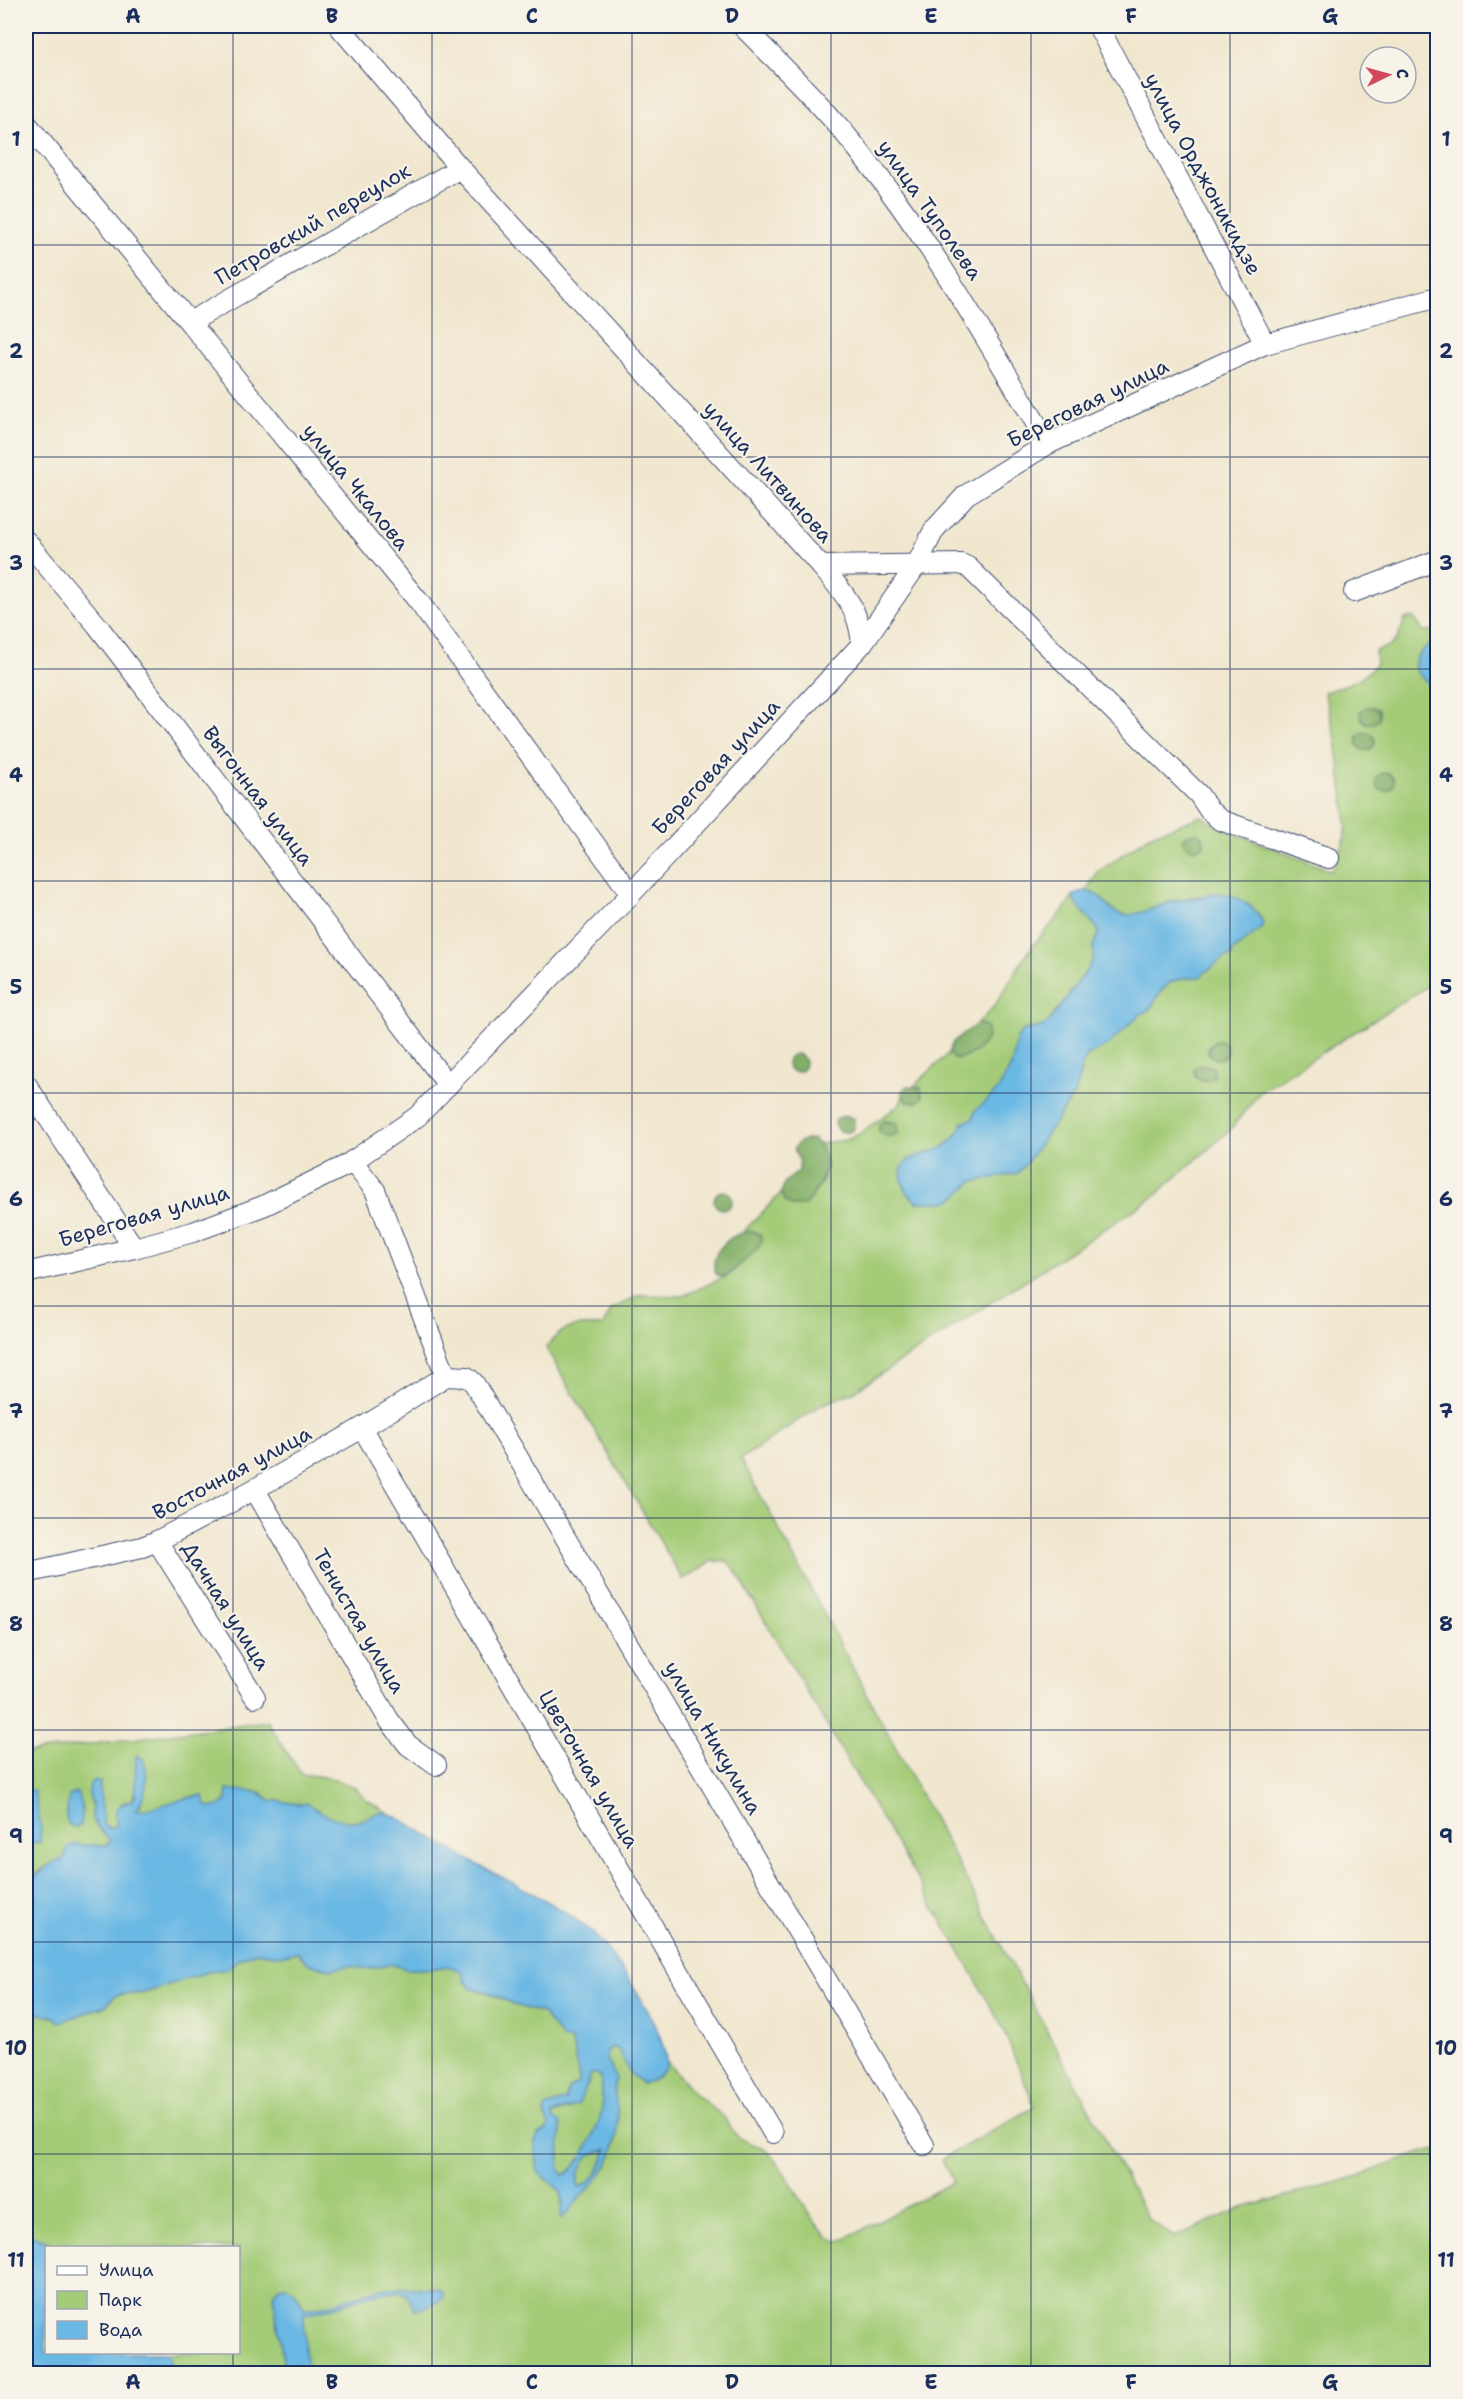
<svg xmlns="http://www.w3.org/2000/svg" width="1463" height="2399" font-family="'Shantell Sans',sans-serif">
<rect width="100%" height="100%" fill="#f7f3e8"/>
<filter id="ink" filterUnits="userSpaceOnUse"><feTurbulence type="fractalNoise" baseFrequency=".0167" numOctaves="2"/><feDisplacementMap in="SourceGraphic" scale="12" xChannelSelector="R" yChannelSelector="G"/><feConvolveMatrix kernelMatrix="1 2 1 2 8 2 1 2 1" color-interpolation-filters="sRGB"/></filter>
<filter id="wash" filterUnits="userSpaceOnUse"><feTurbulence type="fractalNoise" baseFrequency=".008" numOctaves="4" result="noise"/><feDisplacementMap in="SourceGraphic" scale="24" xChannelSelector="R" yChannelSelector="G"/><feGaussianBlur stdDeviation="1.35" result="paint"/><feColorMatrix in="noise" values="0 0 0 0 0 0 0 0 0 0 0 0 0 0 0 0 0 1.4 0 .05"/><feComposite in="paint" operator="in"/></filter>
<g filter="url(#wash)">
<rect width="100%" height="100%" fill="#f1e7cf"/>
<g fill="#a4cc78" stroke="#607e6b" stroke-width="1.5" fill-rule="evenodd">
<path d="M1413 617 1423 631 1437 630V641C1427 644 1411 657 1416 670 1419 677 1432 685 1437 690V980L1260 1092 1229 1131 1151 1199 853 1392 821 1405 741 1459 1148 2219 1174 2237 1239 2209 1356 2177 1420 2153 1437 2149V2373L1122 2374C1111 2368 1098 2368 1087 2374L305 2373 303 2313C335 2312 378 2284 407 2294L415 2309C425 2310 436 2304 443 2297L442 2291 436 2288H381L325 2306 305 2309C299 2298 293 2286 279 2287L273 2294 285 2373H171L169 2353 238 2352V2248L55 2247 50 2243 26 2234V2011L54 2017 60 2022 105 2006 116 1995 144 1993 210 1971 227 1969 239 1959 256 1952 280 1956 297 1952 309 1964 331 1969 350 1966 367 1969 389 1964 407 1969H430L447 1966 462 1971 464 1980 472 1989 488 1992 515 2005 543 2013 562 2037 572 2042 579 2077 578 2083 568 2089 566 2100 546 2107 544 2112 549 2126 546 2131 538 2135 535 2143 539 2172 561 2191V2218C570 2214 572 2205 579 2198 603 2176 618 2156 618 2122 618 2109 614 2097 614 2085L616 2079 607 2059V2051L612 2047 619 2050 629 2072 642 2084C653 2080 665 2075 667 2062L696 2095 724 2117 731 2129 739 2138 764 2149 775 2158 811 2216 827 2236 838 2242 953 2182 942 2159 1035 2107 1001 2025 965 1960 735 1570 727 1561H712L683 1580 546 1348C562 1324 577 1325 603 1326L611 1310 639 1295 683 1296 729 1275 759 1247 761 1240 760 1235 753 1231 743 1232 781 1193 785 1202 793 1206 804 1205C814 1195 828 1178 826 1162 825 1156 820 1150 818 1144L847 1140 859 1134 899 1105 903 1097 909 1102H917L922 1098 921 1088 914 1086 949 1053 955 1059C970 1058 993 1043 986 1026L977 1024C1002 1003 1014 969 1034 944 1047 928 1063 914 1073 896L1076 903 1098 929 1099 934 1093 946 1094 956 1088 969 1048 1023 1041 1027 1024 1030 1018 1036 1011 1067 998 1091 976 1111 973 1119 964 1122C960 1132 951 1142 942 1148 934 1152 924 1153 915 1157 891 1166 903 1191 917 1202H945L953 1199 972 1182 1018 1173 1025 1165 1074 1095 1082 1065 1087 1056 1108 1045 1139 1015 1149 1010 1162 990 1171 982 1184 978 1199 977 1224 957 1232 956 1233 951 1261 928 1263 923C1246 886 1205 893 1173 901 1157 905 1140 917 1124 915 1108 913 1105 894 1086 891L1098 872 1151 835 1202 816 1218 827 1332 871 1343 845 1347 826 1336 739 1324 692C1346 685 1360 682 1376 664L1375 651C1399 644 1397 641 1405 619ZM1196 833 1203 836 1204 845C1196 850 1192 850 1185 844L1184 838 1190 834ZM1219 1042 1226 1044 1227 1054C1220 1059 1215 1059 1208 1053V1047L1212 1043ZM1200 1065 1213 1067 1214 1077C1207 1082 1202 1081 1195 1076L1194 1069ZM884 1121 897 1123 898 1133C891 1138 886 1137 879 1132V1125Z"/>
<path d="M267 1721 301 1774 331 1778 354 1787 367 1800 390 1814C372 1810 374 1817 359 1821 341 1824 321 1813 307 1803 295 1807 284 1799 271 1801L261 1792 227 1790 226 1801C219 1808 213 1809 205 1805L203 1796H194L156 1808 134 1811 141 1805 135 1786 133 1800 122 1803 115 1813 117 1826 109 1828 104 1825C101 1819 103 1816 102 1810 102 1800 98 1793 100 1783L89 1794C93 1806 90 1819 99 1829 102 1833 107 1835 110 1840L106 1846H87L67 1851 63 1860 45 1867 26 1884V1753Z"/>
<path d="M595 2073 600 2076C602 2087 604 2098 602 2110 599 2126 579 2171 563 2175L559 2168 561 2128 553 2119V2114L571 2108 583 2089 588 2085 590 2075Z"/>
<path d="M607 2148C603 2162 595 2185 578 2187V2174L588 2156Z"/>
</g>
<g fill="#83b068" stroke="#4f7063" stroke-width="1.5">
<polygon points="1372,707 1379,710 1379,719 1374,723 1366,723 1361,718 1360,712 1365,708"/>
<circle cx="1366" cy="741" r="9"/>
<circle cx="1385" cy="782" r="9"/>
<path d="M1196 833 1203 836 1204 846C1196 850 1192 850 1185 844L1184 838 1189 834Z"/>
<path d="M977 1024 986 1026C993 1043 970 1058 955 1059L949 1053 953 1042Z"/>
<circle cx="1218" cy="1050" r="9"/>
<circle cx="796" cy="1063" r="9"/>
<path d="M1200 1065 1213 1067 1214 1077C1207 1082 1202 1081 1195 1076L1194 1069Z"/>
<polygon points="908,1086 921,1088 922,1098 917,1102 909,1102 903,1097 902,1091"/>
<polygon points="847,1116 854,1119 854,1129 849,1132 841,1132 836,1128 835,1121 840,1117"/>
<path d="M884 1121 897 1123 898 1133C891 1138 886 1137 879 1132V1125Z"/>
<path d="M813 1139C837 1159 821 1186 804 1206H793L785 1202 781 1193 785 1182 799 1171V1161L794 1149C799 1140 803 1140 813 1139Z"/>
<circle cx="723" cy="1200" r="9"/>
<path d="M753 1231 760 1235C762 1240 763 1239 760 1244 756 1252 729 1275 722 1277L715 1274C709 1251 731 1232 753 1231Z"/>
</g>
<g fill="#6bb8e4" stroke="#4374a1" stroke-width="1.5" fill-rule="evenodd">
<path d="M1437 641H1438L1437 690C1432 685 1419 677 1416 670 1411 658 1427 644 1437 641Z"/>
<path d="M1086 891C1105 894 1108 913 1124 915 1138 916 1155 907 1169 903 1178 900 1187 899 1196 898 1202 897 1208 894 1214 893 1233 892 1255 906 1263 923L1261 928 1233 951 1232 956 1224 958 1199 977 1184 978 1171 982 1162 990 1149 1010 1139 1015 1108 1045 1087 1056 1082 1065 1074 1095 1025 1165 1018 1173 972 1182 953 1199 945 1202H917C903 1191 891 1166 915 1157 924 1153 934 1152 942 1148 952 1142 960 1132 963 1122L973 1119 975 1111 997 1091 1011 1067 1018 1036 1024 1030 1041 1027 1048 1023 1088 969 1094 956 1093 946 1099 934 1098 929 1076 903 1073 896 1079 892Z"/>
<path d="M136 1755 143 1759C150 1777 146 1797 135 1811 158 1809 182 1796 203 1796L205 1805C214 1809 219 1807 226 1801L227 1790C245 1791 257 1788 271 1801 284 1799 295 1807 307 1803 321 1813 341 1824 359 1821 374 1817 372 1810 390 1814 417 1827 442 1845 469 1860 508 1881 551 1900 587 1928 613 1949 670 2035 666 2068L653 2080 642 2084 629 2072 619 2050 612 2047 607 2051V2059L616 2079 614 2085C614 2097 618 2109 618 2122 617 2157 603 2175 579 2198 572 2205 570 2215 560 2218L563 2202 561 2191 538 2172 535 2143 538 2135 546 2131 549 2126 544 2112 546 2107 566 2100 568 2089 578 2083 579 2077 572 2042 562 2038 543 2013 515 2005 488 1992 472 1989 464 1980 462 1971 447 1966 430 1969H407L389 1964 367 1969 350 1966 331 1969 309 1964 297 1952 280 1956 256 1952 239 1959 227 1969 210 1971 144 1993 116 1995 105 2006 60 2022 54 2017 26 2011V1884L55 1861 63 1860 68 1846C81 1843 92 1846 106 1846L110 1840 98 1828 92 1818V1803L89 1795 90 1784 95 1780 100 1783C98 1793 102 1800 102 1809 103 1816 101 1819 104 1825L109 1828 117 1826 115 1813 118 1806 133 1800 135 1796ZM595 2073 600 2076C602 2088 603 2098 602 2110 599 2125 579 2171 563 2175L559 2167 561 2128 560 2122 553 2119V2114L579 2104C582 2093 588 2086 590 2075ZM607 2149C603 2163 594 2185 578 2187V2174L588 2156Z"/>
<polygon points="34,1790 41,1828 40,1842 26,1844 26,1791"/>
<path d="M76 1792C84 1802 82 1814 81 1825L76 1827 69 1825 66 1818 69 1796Z"/>
<polygon points="26,2234 50,2243 55,2247 46,2248 46,2352 169,2353 171,2373 26,2373"/>
<path d="M286 2286 295 2292 305 2309 325 2306 381 2288H436L442 2291 443 2297C436 2304 425 2310 415 2309L407 2294C378 2284 335 2312 304 2313L306 2371 305 2373H285L273 2294 279 2287Z"/>
</g>
</g>
<g filter="url(#ink)">
<g fill="none" stroke-linecap="round" stroke-linejoin="round">
<defs>
<g id="minor">
<polyline points="339,26 460,168 821,566 961,564 968,567 1199,795 1209,810 1220,820 1329,858"/>
<path d="M742 26C785 69 829 111 866 160 936 249 991 347 1048 444"/>
<polyline points="1098,26 1265,344"/>
<polyline points="26,123 419,602 631,894"/>
<polyline points="190,322 460,168"/>
<polyline points="26,541 97,625 448,1085"/>
<path d="M821 566C843 592 859 608 862 644"/>
<polyline points="1354,592 1438,560"/>
<polyline points="26,1084 134,1248"/>
<polyline points="352,1161 375,1190 446,1376"/>
<polyline points="26,1273 134,1248 193,1232 263,1206 347,1165 418,1116 631,894 862,644 916,566 934,530 966,495 1048,444 1265,344 1438,297"/>
<polyline points="446,1376 467,1377 474,1383 924,2145"/>
<polyline points="363,1429 773,2133"/>
<polyline points="255,1490 389,1720 408,1745 436,1765"/>
<polyline points="157,1541 255,1697"/>
<path d="M26 1573 142 1547 157 1541C256 1490 352 1436 446 1376"/>
</g>
</defs>
<use href="#minor" stroke="#3b4b6f" stroke-width="22"/>
<use href="#minor" stroke="#fff" stroke-width="20"/>
</g>
</g>
<path fill="none" stroke="#1b2f5e" stroke-width="1.5" stroke-opacity="0.55" d="M233 26V2248M432 26V2374M632 26V2374M831 26V2374M1031 26V2374M1230 26V2374M26 245H1438M26 457H1438M26 669H1438M26 881H1438M26 1093H1438M26 1306H1438M26 1518H1438M26 1730H1438M26 1942H1438M26 2154H1438M233 2352V2374"/>
<g text-anchor="middle" stroke-width="4.5" stroke-linejoin="round" paint-order="stroke">
<g font-size="21" fill="#1b2f5e" stroke="#f7f3e8">
<text transform="translate(1203 174) rotate(62)" y="7">улица Орджоникидзе</text>
<text transform="translate(930 210) rotate(55)" y="7">улица Туполева</text>
<text transform="translate(313 224) rotate(-30)" y="7">Петровский переулок</text>
<text transform="translate(1088 403) rotate(-26)" y="7">Береговая улица</text>
<text transform="translate(768 472) rotate(48)" y="7">улица Литвинова</text>
<text transform="translate(356 487) rotate(51)" y="7">улица Чкалова</text>
<text transform="translate(716 767) rotate(-47)" y="7">Береговая улица</text>
<text transform="translate(258 796) rotate(53)" y="7">Выгонная улица</text>
<text transform="translate(144 1216) rotate(-16)" y="7">Береговая улица</text>
<text transform="translate(232 1473) rotate(-28)" y="7">Восточная улица</text>
<text transform="translate(226 1606) rotate(58)" y="7">Дачная улица</text>
<text transform="translate(359 1621) rotate(60)" y="7">Тенистая улица</text>
<text transform="translate(713 1738) rotate(60)" y="7">улица Никулина</text>
<text transform="translate(589 1769) rotate(60)" y="7">Цветочная улица</text>
</g>
</g>
<rect width="1463" height="2399" fill="none" stroke="#f7f3e8" stroke-width="66"/>
<rect x="45" y="2246" width="195" height="108" fill="#f7f3e8" stroke="#9fa5b1" stroke-width="1.5"/>
<rect x="57" y="2266" width="30" height="9" fill="#ffffff" stroke="#9fa5b1" stroke-width="1.5"/>
<text x="99" y="2276" font-size="18" fill="#1b2f5e">Улица</text>
<rect x="57" y="2291" width="30" height="18" fill="#a4cc78" stroke="#9fa5b1" stroke-width="1.5"/>
<text x="99" y="2306" font-size="18" fill="#1b2f5e">Парк</text>
<rect x="57" y="2321" width="30" height="18" fill="#6bb8e4" stroke="#9fa5b1" stroke-width="1.5"/>
<text x="99" y="2336" font-size="18" fill="#1b2f5e">Вода</text>
<g transform="translate(1388 75) rotate(85)"><circle r="28" fill="#f7f3e8" stroke="#9fa5b1" stroke-width="1.5"/>
<path d="M0-4.5L10 22L0 15L-10 22Z" fill="#d1495b"/>
<text y="-9" font-size="16" font-weight="bold" text-anchor="middle" fill="#1b2f5e">С</text>
</g>
<rect x="33" y="33" width="1397" height="2333" fill="none" stroke="#1b2f5e" stroke-width="2"/>
<g font-size="20" text-anchor="middle" font-weight="bold" fill="#1b2f5e">
<text x="133" y="23">A</text>
<text x="332" y="23">B</text>
<text x="532" y="23">C</text>
<text x="732" y="23">D</text>
<text x="931" y="23">E</text>
<text x="1131" y="23">F</text>
<text x="1330" y="23">G</text>
<text x="16" y="146">1</text>
<text x="1446" y="146">1</text>
<text x="16" y="358">2</text>
<text x="1446" y="358">2</text>
<text x="16" y="570">3</text>
<text x="1446" y="570">3</text>
<text x="16" y="782">4</text>
<text x="1446" y="782">4</text>
<text x="16" y="994">5</text>
<text x="1446" y="994">5</text>
<text x="16" y="1206">6</text>
<text x="1446" y="1206">6</text>
<text x="16" y="1418">7</text>
<text x="1446" y="1418">7</text>
<text x="16" y="1631">8</text>
<text x="1446" y="1631">8</text>
<text x="16" y="1843">9</text>
<text x="1446" y="1843">9</text>
<text x="16" y="2055">10</text>
<text x="1446" y="2055">10</text>
<text x="16" y="2267">11</text>
<text x="1446" y="2267">11</text>
<text x="133" y="2389">A</text>
<text x="332" y="2389">B</text>
<text x="532" y="2389">C</text>
<text x="732" y="2389">D</text>
<text x="931" y="2389">E</text>
<text x="1131" y="2389">F</text>
<text x="1330" y="2389">G</text>
</g>
</svg>
